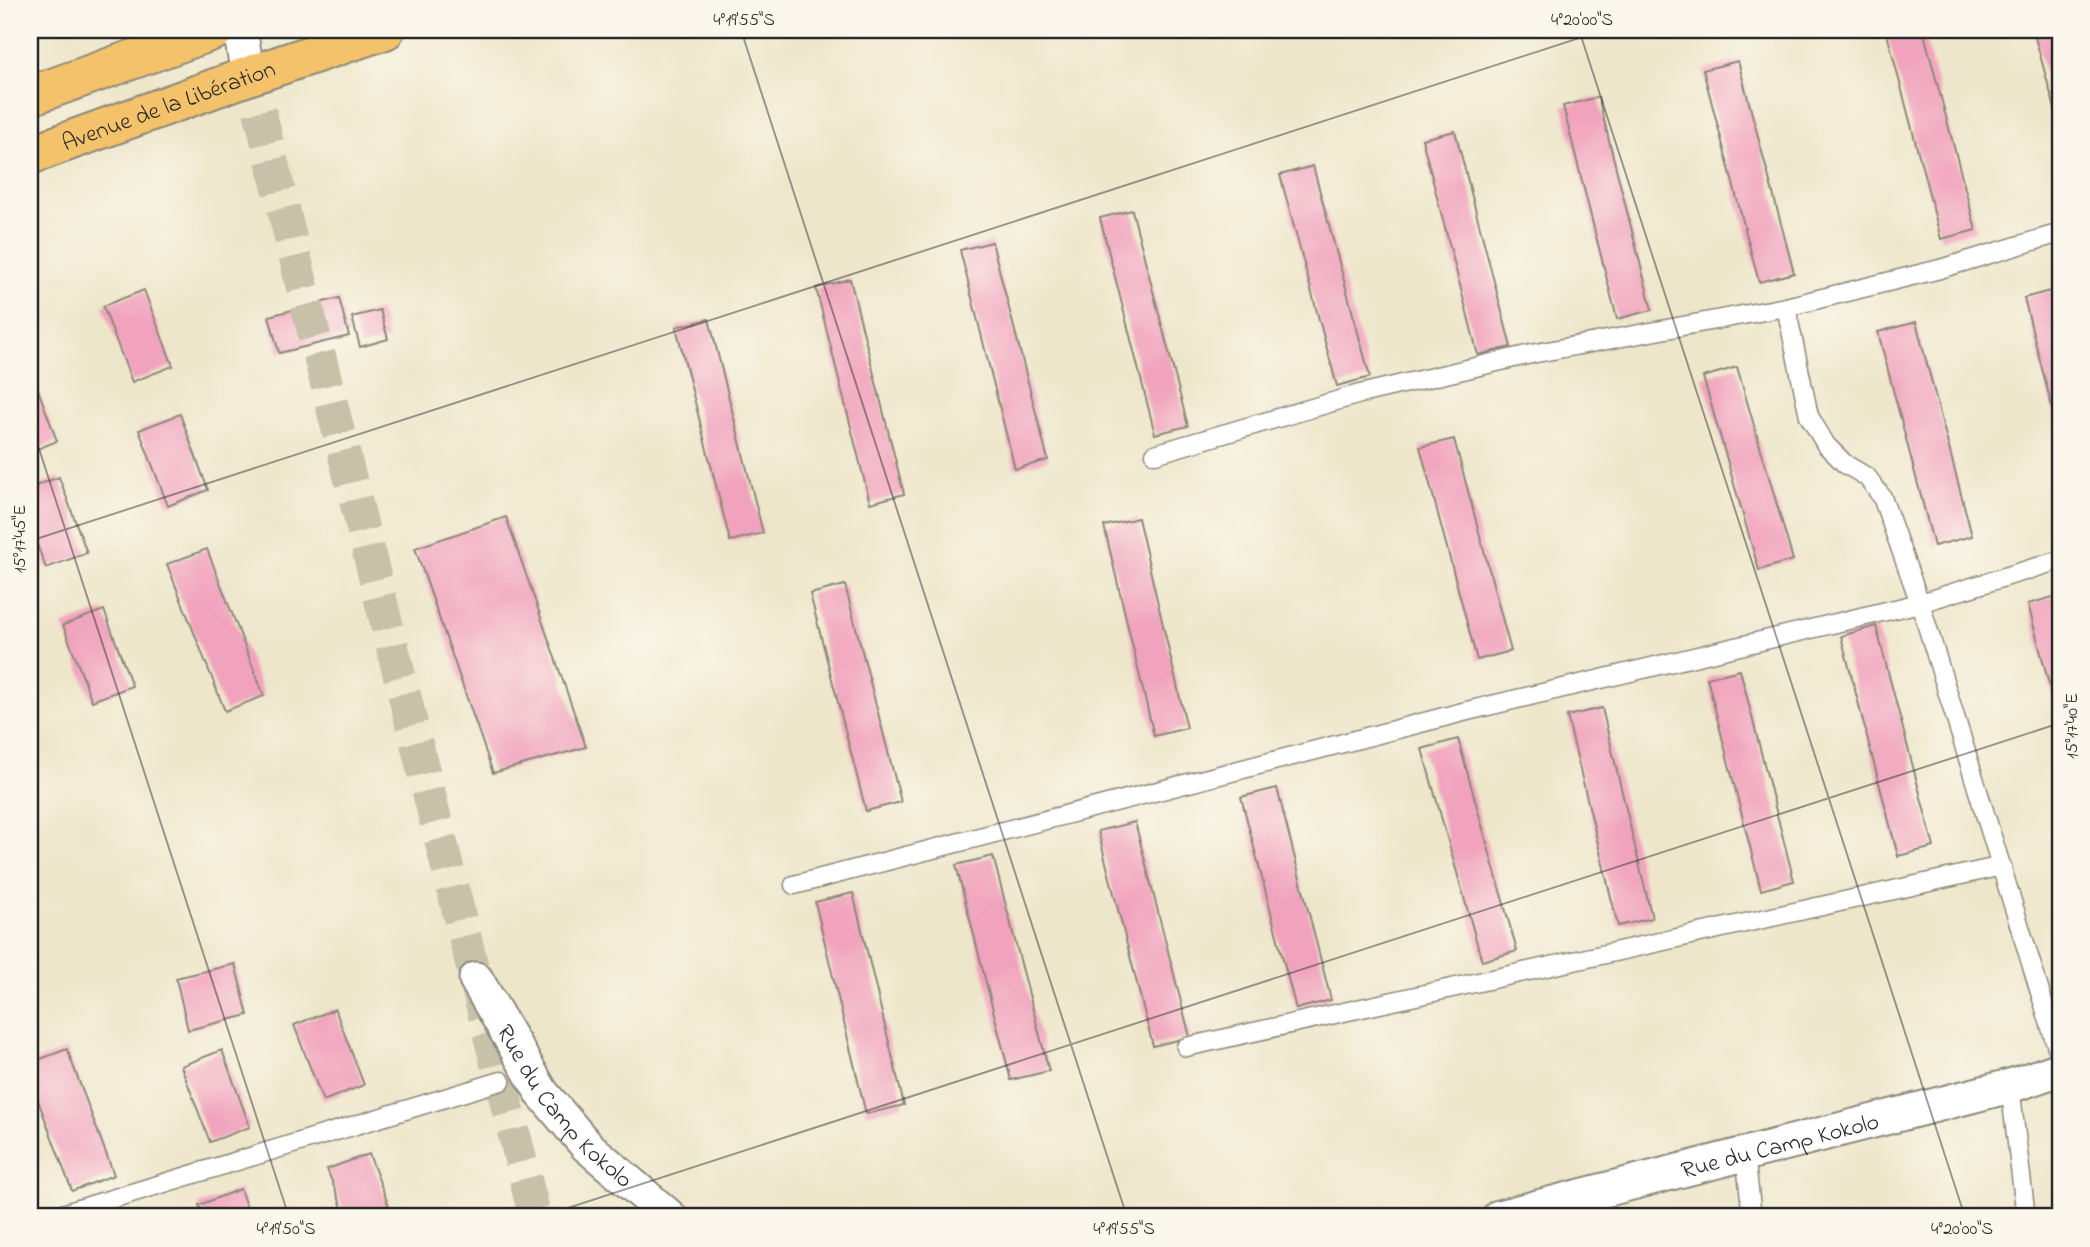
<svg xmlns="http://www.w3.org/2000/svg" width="2090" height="1247" font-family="'Indie Flower',sans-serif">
<rect width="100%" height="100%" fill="#fbf7ec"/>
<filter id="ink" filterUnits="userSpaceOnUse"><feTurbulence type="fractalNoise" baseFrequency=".0143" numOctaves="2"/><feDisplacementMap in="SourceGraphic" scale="14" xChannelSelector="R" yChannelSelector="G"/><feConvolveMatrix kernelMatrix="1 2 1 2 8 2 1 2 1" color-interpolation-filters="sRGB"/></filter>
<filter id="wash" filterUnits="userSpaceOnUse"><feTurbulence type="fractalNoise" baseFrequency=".00686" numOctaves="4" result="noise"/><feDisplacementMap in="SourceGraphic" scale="28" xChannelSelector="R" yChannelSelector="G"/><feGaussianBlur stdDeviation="1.57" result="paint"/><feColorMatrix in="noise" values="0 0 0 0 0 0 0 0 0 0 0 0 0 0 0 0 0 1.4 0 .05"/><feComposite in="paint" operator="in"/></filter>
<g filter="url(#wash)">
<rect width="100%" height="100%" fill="#eee6ca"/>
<g id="blocks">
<g fill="#f1a3bd">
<polygon points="1886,30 1923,30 1976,230 1941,239"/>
<polygon points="2033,30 2060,30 2060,123 2059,123"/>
<polygon points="1738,61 1794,273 1759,282 1703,70"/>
<polygon points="1598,97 1652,310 1617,319 1563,106"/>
<polygon points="1455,131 1511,347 1478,355 1422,139"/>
<polygon points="1313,166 1370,377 1337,386 1280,175"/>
<polygon points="1132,210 1188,426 1155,434 1100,218"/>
<polygon points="992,242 1048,460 1015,469 960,250"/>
<polygon points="850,279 904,494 870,503 816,288"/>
<polygon points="2057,289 2060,302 2059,435 2024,298"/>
<polygon points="144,290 173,366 132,382 103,306"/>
<polygon points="339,298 349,336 279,353 269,316"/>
<polygon points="380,310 388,339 360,347 352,317"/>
<polygon points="709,319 763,533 730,541 676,327"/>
<polygon points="1916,322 1972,536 1934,546 1878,332"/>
<polygon points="1737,367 1793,560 1759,570 1703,377"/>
<polygon points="30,368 57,441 30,452"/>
<polygon points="180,414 208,490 168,506 139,430"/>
<polygon points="1454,439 1511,651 1477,660 1420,447"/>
<polygon points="59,477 87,553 46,568 30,526 30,488"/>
<polygon points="506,517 586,747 493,773 415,548"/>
<polygon points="1138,518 1187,728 1154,736 1104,526"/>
<polygon points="207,549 264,696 225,711 167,564"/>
<polygon points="845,585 901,802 866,811 810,594"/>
<polygon points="2060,595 2060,722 2059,722 2028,604"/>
<polygon points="104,610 132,686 92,701 63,625"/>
<polygon points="1876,626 1934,847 1898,856 1841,636"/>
<polygon points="1740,670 1794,881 1761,890 1707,678"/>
<polygon points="1602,708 1652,918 1618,926 1567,716"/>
<polygon points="1458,739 1517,951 1482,961 1422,749"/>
<polygon points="1277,788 1331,1000 1296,1009 1241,797"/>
<polygon points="1135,822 1190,1037 1153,1046 1098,831"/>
<polygon points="993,856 1049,1071 1011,1080 956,865"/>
<polygon points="853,893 904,1105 866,1114 815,902"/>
<polygon points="235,964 248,1015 188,1030 176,978"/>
<polygon points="335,1009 364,1085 323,1101 294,1025"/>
<polygon points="67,1049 114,1175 72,1191 30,1079 30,1063"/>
<polygon points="222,1050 250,1127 210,1142 181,1066"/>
<polygon points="369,1154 393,1217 346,1217 327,1169"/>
<polygon points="240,1189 250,1217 203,1217 199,1205"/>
</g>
</g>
</g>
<g filter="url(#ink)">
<use href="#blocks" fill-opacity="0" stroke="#8c887a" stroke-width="2"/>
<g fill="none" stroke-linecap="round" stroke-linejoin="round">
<polyline stroke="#c7c1aa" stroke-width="33" stroke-dasharray="33 17" stroke-linecap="butt" points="246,63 251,75 307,306 535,1217"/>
<defs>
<g id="lane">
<polyline points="1786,307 1809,416 1826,445 1845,464 1867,477 1882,497 1920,603 2060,1057"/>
<polyline points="1155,454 1360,394 1531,354 1786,307 1940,269 2060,233"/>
<polyline points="794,885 1467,711 1920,603 2060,560"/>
<polyline points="1186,1047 2002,866"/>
<polyline points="2010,1086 2026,1217"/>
<polyline points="1745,1153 1752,1217"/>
<polyline points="52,1217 501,1081"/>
</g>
<g id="street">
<polyline points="240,30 246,63"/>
<path id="s1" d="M476 979 542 1093 587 1146 670 1217"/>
<path id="s2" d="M1499 1217 2010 1086 2060 1069"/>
</g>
<g id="primary">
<polyline points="30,96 215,30"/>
<path id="s3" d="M30 155 251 75 385 30"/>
</g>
</defs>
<use href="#lane" stroke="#8c887a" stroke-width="21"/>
<use href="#street" stroke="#8c887a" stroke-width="37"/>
<use href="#primary" stroke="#8c887a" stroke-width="42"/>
<use href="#lane" stroke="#fff" stroke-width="18"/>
<use href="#street" stroke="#fff" stroke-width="33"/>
<use href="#primary" stroke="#f4c26a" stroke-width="38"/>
</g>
</g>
<path fill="none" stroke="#2b2b2b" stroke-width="2" stroke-opacity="0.45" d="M741 30 1127 1217M1579 30 1965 1217M30 421 289 1217M30 541 1604 30M540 1217 2060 723"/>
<g text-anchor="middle" stroke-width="7" stroke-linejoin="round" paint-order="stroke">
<g font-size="24" fill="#2b2b2b" stroke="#fbf7ec">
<text dy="8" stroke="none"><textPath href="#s3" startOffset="147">Avenue de la Libération</textPath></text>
<text dy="8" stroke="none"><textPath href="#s1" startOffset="156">Rue du Camp Kokolo</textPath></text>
<text dy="8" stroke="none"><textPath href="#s2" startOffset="290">Rue du Camp Kokolo</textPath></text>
</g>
</g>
<rect width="2090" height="1247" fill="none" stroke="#fbf7ec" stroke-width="77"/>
<rect x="38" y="38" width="2014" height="1170" fill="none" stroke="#2b2b2b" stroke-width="2.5"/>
<g font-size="18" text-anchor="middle" fill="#2b2b2b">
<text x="744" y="25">4°19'55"S</text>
<text x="1582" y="25">4°20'00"S</text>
<text transform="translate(19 539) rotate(-90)" y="6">15°17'45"E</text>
<text transform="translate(2071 726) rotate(-90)" y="6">15°17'40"E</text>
<text x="286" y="1234">4°19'50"S</text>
<text x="1124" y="1234">4°19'55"S</text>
<text x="1962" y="1234">4°20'00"S</text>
</g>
</svg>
